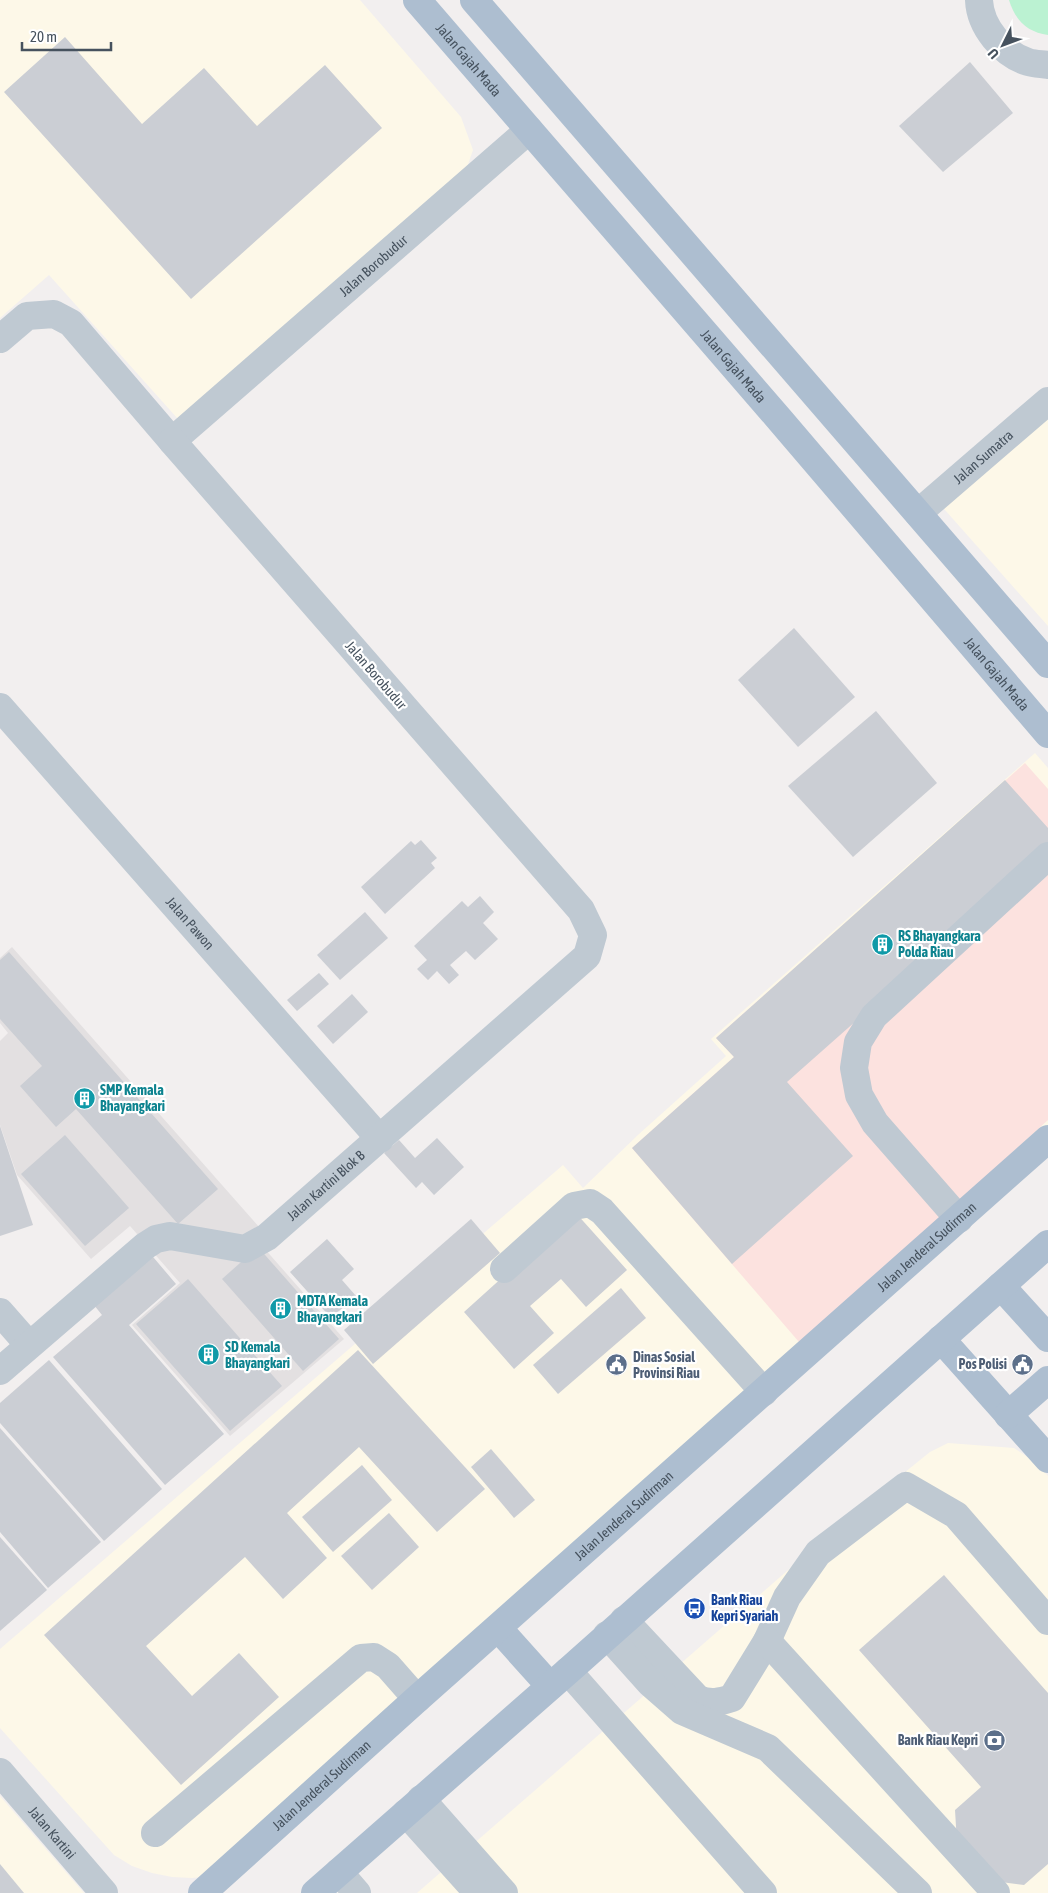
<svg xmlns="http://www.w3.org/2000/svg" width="1048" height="1893" font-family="'Asap Condensed',sans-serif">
<rect width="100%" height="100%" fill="#f2efef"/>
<g fill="#fdf8e8">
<polygon points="0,0 360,0 461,117 473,150 464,176 178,419 49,275 0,318"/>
<polygon points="1048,405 1048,626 937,501"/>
<polygon points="1035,753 1048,768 1048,1134 212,1876 192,1878 172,1877 152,1873 132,1866 114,1855 0,1728 0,1649 563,1165 583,1188 639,1134 726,1056 711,1039"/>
<polygon points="948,1443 1014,1448 1036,1463 1048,1476 1048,1893 417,1893 848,1518 930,1452"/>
<polygon points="0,1796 84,1893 0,1893"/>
</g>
<polygon fill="#e3e0e1" points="12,947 267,1236 264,1248 344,1339 230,1436 132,1325 180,1283 130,1226 91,1259 17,1175 0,1125 0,1041 8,1033 0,1023 0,958"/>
<polygon fill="#fce2df" points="1025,763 1048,789 1048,1120 951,1209 799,1342 632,1148 734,1057 716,1038"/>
<path fill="#bbf2d2" d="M1009 0H1048V35C1027 32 1015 20 1009 0Z"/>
<g fill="#cbced4">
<polygon points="65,37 142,124 204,68 257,126 325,65 382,128 191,299 4,92"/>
<polygon points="970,62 1013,113 943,172 899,126"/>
<polygon points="794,628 855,697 798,747 738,680"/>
<polygon points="876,711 937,783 853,857 788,786"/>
<polygon points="1005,780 1048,828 1048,851 787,1082 853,1156 732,1264 632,1148 734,1057 716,1038"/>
<polygon points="421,840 437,858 431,863 435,868 385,914 361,887 411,841 415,845"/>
<polygon points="480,896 494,912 483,923 498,939 475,960 466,951 450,965 459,975 449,984 437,971 428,980 417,969 427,960 414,946 462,901 468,907"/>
<polygon points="365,912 388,938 340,980 317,955"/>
<polygon points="9,952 218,1189 178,1224 76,1109 56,1127 20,1086 42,1066 0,1019 0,960"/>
<polygon points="319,973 329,984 297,1011 287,1000"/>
<polygon points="352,994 368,1012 333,1044 317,1026"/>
<polygon points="0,1126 33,1225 0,1236"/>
<polygon points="65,1135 129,1208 85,1246 21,1174"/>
<polygon points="437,1138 464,1167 434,1195 422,1182 416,1188 384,1153 399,1140 415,1158"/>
<polygon points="575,1212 627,1270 586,1307 561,1279 530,1306 554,1333 514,1369 464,1312"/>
<polygon points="471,1219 500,1253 373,1364 344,1330"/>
<polygon points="327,1239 354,1269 342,1280 356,1296 331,1318 290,1272"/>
<polygon points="258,1247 339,1339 303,1371 222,1279"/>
<polygon points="148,1251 176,1284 129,1325 224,1434 165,1485 53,1357 102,1315 90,1300"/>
<polygon points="188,1279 282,1386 230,1431 136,1324"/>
<polygon points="621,1288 646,1318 558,1394 533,1365"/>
<polygon points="358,1350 485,1489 437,1532 359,1447 287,1513 327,1558 283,1599 245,1557 146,1646 192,1696 239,1653 279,1697 181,1785 44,1635"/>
<polygon points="49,1360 162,1489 104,1541 0,1423 0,1403"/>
<polygon points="0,1428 101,1542 48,1588 0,1532"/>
<polygon points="491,1449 535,1500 514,1518 471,1467"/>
<polygon points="362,1465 392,1500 333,1552 302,1517"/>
<polygon points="389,1513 419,1547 372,1590 341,1556"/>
<polygon points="0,1537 47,1590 0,1631"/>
<polygon points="944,1575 1048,1693 1048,1864 1024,1885 993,1881 957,1843 955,1810 981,1787 859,1650"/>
<polygon points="0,1864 24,1893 0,1893"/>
</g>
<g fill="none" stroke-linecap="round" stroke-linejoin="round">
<g stroke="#bfc9d2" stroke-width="28">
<path d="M979 0C980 27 1003 54 1028 62 1034 64 1042 64 1048 65"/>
<path id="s1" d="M0 339 27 316 54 314 71 323 172 441 529 130"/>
<path id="s2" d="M918 513 1048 401"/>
<path id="s3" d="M0 707 380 1139"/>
<polyline points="959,1219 875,1123 859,1095 854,1068 858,1042 874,1016 1048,856"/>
<polyline points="504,1269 574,1206 590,1203 602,1211 764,1392"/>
<polyline points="0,1312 29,1345"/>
<path id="s4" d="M0 1371 145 1246 156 1239 170 1236 245 1249 267 1237 587 956 593 935 581 910 172 441"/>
<path d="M624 1620 698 1699C710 1704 720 1702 732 1698L767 1641 787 1597 818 1553 906 1486 956 1515 1048 1621"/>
<polyline points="607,1635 650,1683 682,1711 768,1748 918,1893"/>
<polyline points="767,1641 996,1893"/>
<polyline points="568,1671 763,1893"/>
<path id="s5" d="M0 1772 104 1893"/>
<polyline points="421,1799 504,1893"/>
<polyline points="406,1813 478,1893"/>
<polyline points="155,1833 361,1658 374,1657 388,1666 417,1699"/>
<polyline points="339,1872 357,1893"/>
</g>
<g stroke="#adbed0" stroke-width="28">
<path id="s6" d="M417 0 780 420 1048 734"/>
<polyline points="474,0 1048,664"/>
<polyline points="1001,1286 1048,1338"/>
<polyline points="941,1339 1048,1459"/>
<polyline points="1008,1415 1048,1380"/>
<polyline points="498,1628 550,1686"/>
<path id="s7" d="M202 1893 417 1699 1048 1139"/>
<polyline points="315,1893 568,1671 1048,1244"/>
</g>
</g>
<defs>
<symbol id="building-disc" viewBox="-11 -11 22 22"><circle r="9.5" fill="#0f9aa8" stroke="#fff"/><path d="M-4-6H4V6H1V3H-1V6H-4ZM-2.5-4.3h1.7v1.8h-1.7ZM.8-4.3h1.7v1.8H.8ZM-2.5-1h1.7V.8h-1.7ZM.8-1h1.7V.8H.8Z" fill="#fff"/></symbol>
<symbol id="civic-disc" viewBox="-11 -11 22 22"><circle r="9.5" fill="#5c6f8a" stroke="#fff"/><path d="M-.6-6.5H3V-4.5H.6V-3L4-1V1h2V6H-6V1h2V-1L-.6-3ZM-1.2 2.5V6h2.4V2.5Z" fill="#fff"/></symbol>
<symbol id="bus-disc" viewBox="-11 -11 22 22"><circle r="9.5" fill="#1a4fb4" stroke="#fff"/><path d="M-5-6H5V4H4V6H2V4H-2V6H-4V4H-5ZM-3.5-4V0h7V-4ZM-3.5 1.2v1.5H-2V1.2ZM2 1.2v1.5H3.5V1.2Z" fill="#fff"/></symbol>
<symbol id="bank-disc" viewBox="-11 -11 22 22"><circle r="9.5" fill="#5c6f8a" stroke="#fff"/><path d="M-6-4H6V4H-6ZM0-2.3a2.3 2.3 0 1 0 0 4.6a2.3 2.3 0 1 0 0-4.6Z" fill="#fff"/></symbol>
</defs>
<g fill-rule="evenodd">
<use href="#building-disc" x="870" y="932" width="25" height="25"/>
<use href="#building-disc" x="72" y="1086" width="25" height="25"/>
<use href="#building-disc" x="268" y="1296" width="25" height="25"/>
<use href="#building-disc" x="196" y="1342" width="25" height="25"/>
<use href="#civic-disc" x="1010" y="1352" width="25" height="25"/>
<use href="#civic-disc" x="604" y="1352" width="25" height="25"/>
<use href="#bus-disc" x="682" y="1596" width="25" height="25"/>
<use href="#bank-disc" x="982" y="1728" width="25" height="25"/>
</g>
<g text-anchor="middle" stroke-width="4.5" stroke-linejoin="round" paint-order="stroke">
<g font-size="14" fill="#46525e" stroke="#fff">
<text dy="5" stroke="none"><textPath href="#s6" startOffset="79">Jalan Gajah Mada</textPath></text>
<text dy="5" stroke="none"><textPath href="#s1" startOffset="504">Jalan Borobudur</textPath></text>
<text dy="5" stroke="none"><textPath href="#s6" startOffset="484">Jalan Gajah Mada</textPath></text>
<text dy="5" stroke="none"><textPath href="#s2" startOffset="86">Jalan Sumatra</textPath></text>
<text dy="5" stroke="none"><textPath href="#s6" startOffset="889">Jalan Gajah Mada</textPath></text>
<text transform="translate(376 675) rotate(49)" y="5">Jalan Borobudur</text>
<text dy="5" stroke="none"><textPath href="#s3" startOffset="288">Jalan Pawon</textPath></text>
<text dy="5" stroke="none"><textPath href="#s4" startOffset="398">Jalan Kartini Blok B</textPath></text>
<text dy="5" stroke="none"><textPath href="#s7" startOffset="971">Jalan Jenderal Sudirman</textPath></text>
<text dy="5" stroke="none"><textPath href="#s7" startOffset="566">Jalan Jenderal Sudirman</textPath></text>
<text dy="5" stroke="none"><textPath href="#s7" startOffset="161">Jalan Jenderal Sudirman</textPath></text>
<text dy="5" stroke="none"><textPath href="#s5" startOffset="80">Jalan Kartini</textPath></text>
</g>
<g font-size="14" font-weight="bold" fill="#0d838f" stroke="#fff" text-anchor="start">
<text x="898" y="941">RS Bhayangkara<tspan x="898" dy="16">Polda Riau</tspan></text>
<text x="100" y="1095">SMP Kemala<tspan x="100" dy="16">Bhayangkari</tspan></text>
<text x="297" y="1306">MDTA Kemala<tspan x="297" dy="16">Bhayangkari</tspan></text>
<text x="225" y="1352">SD Kemala<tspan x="225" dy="16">Bhayangkari</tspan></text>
</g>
<g font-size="14" font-weight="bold" fill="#4e5e75" stroke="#fff" text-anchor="end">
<text x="633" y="1362" text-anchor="start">Dinas Sosial<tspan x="633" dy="16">Provinsi Riau</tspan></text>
<text x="1007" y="1369">Pos Polisi</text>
<text x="978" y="1745">Bank Riau Kepri</text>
</g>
<g font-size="14" font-weight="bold" fill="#164399" stroke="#fff" text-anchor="start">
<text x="711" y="1605">Bank Riau<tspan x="711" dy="16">Kepri Syariah</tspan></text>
</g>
</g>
<g transform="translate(1003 45) rotate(228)" stroke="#ffffff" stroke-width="4" paint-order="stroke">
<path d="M0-4L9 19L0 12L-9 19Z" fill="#46525e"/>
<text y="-8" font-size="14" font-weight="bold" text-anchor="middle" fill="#46525e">U</text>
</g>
<path d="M22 42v8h89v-8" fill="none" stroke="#46525e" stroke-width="2.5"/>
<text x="30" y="42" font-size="15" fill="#46525e" stroke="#ffffff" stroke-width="4" paint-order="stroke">20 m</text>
</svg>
